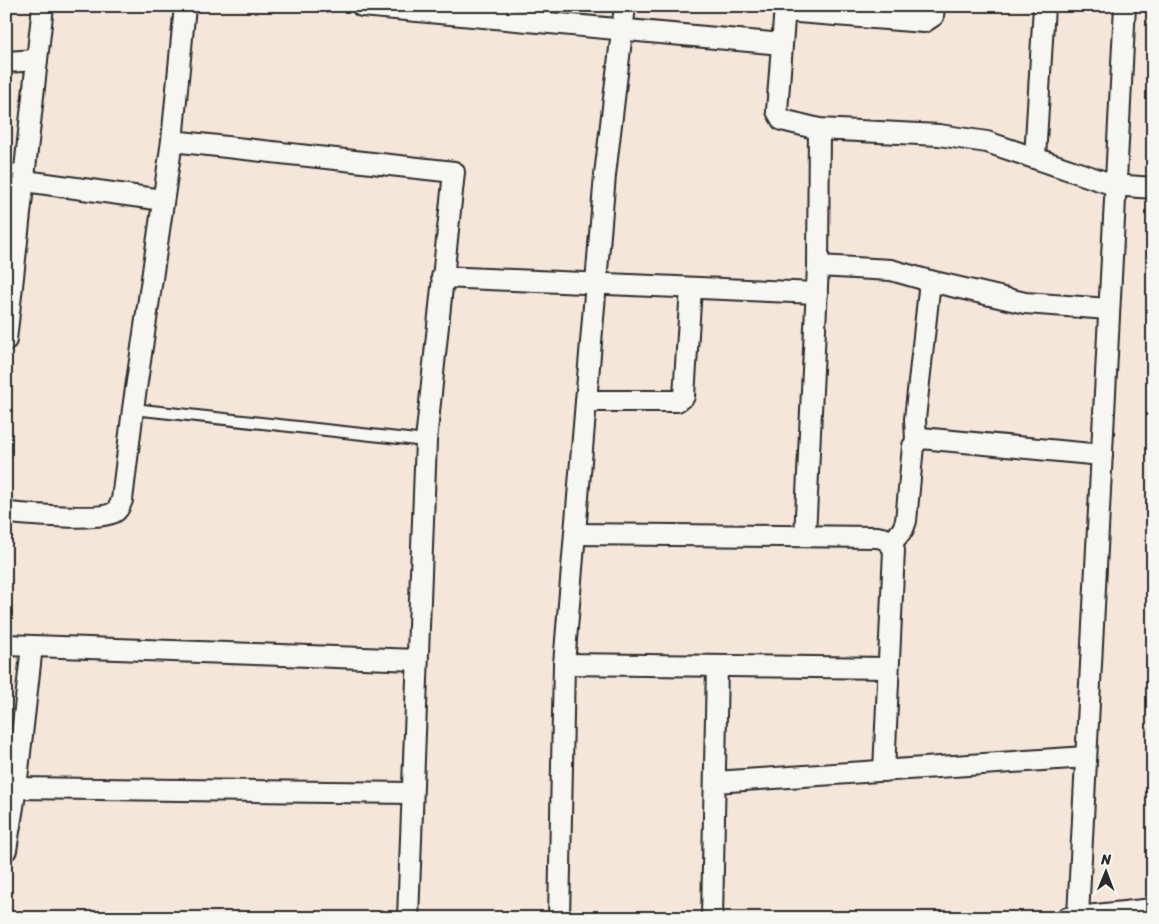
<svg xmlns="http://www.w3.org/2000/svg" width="1159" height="924" font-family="Sriracha,sans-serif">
<rect width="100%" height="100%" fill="#f5e6da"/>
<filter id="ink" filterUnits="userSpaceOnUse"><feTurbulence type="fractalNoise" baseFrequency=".02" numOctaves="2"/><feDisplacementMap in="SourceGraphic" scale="10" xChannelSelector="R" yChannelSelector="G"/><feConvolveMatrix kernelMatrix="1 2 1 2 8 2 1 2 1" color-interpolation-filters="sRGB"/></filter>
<g filter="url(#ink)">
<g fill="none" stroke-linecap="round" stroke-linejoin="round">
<defs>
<g id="service">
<polyline points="6,170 26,169"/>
<polyline points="133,409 426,441"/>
</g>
<g id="minor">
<polyline points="185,6 172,141 454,172 426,441 408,918"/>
<polyline points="362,6 782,44"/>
<polyline points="785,6 777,111 782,120 819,129 939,135 987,142 1114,185 1153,188"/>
<polyline points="785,11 924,22 933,16 934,6"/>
<polyline points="6,62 37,60"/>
<polyline points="1035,158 1044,6"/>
<polyline points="25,181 163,200"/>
<polyline points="818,266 891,270 930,281 1025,303 1109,309"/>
<polyline points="442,277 817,293"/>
<polyline points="6,340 43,6"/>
<polyline points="586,401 677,401 684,396 691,288"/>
<polyline points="916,441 915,419 930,281"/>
<path d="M6 513C26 514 104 522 116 511 119 508 121 503 122 500L133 409 172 141"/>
<polyline points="575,534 877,537 886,539 894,550 884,771"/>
<polyline points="805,536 818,266 819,129"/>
<polyline points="891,544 903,529 906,521 913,446 921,438 1102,455"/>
<polyline points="6,645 417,660"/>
<polyline points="564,664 888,668"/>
<polyline points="715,782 1086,757"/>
<polyline points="16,788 412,793"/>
<polyline points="6,850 16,788 32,646"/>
<polyline points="1078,916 1125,6"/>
<polyline points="559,918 564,664 605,175 625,6"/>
<polyline points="712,918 717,666"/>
<polyline points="1067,918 1153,909"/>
</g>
</defs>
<use href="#service" stroke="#2b2b2b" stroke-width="14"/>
<use href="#minor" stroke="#2b2b2b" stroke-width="24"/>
<use href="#service" stroke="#f6f6f2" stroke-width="10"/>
<use href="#minor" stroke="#f6f6f2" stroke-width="20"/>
</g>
</g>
<rect width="1159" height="924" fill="none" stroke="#f6f6f2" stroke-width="25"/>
<rect x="12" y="12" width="1134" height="899" fill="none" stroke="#2b2b2b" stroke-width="2" filter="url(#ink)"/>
<g transform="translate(1106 872) rotate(1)" stroke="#f6f6f2" stroke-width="4" paint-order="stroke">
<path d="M0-4L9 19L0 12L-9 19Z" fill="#2b2b2b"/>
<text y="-8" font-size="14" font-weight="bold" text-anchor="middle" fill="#2b2b2b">N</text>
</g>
</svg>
